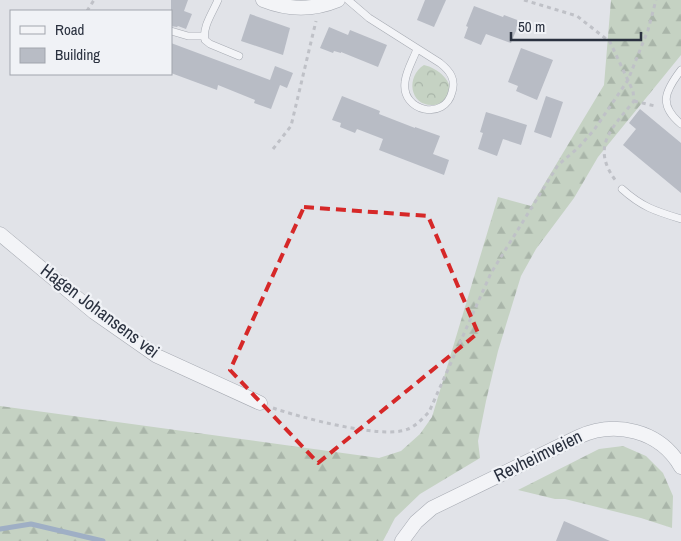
<svg xmlns="http://www.w3.org/2000/svg" width="681" height="541" font-family="'Archivo Narrow',sans-serif">
<defs>
<pattern id="forest-firs" width="22" height="20" patternUnits="userSpaceOnUse" patternTransform="scale(1.25)"><rect width="22" height="20" fill="#c5d2c3"/><path d="M5 1l3.5 6h-7zM16 11l3.5 6h-7z" fill="#a9b5a9"/></pattern>
<pattern id="park-crowns" width="20" height="18" patternUnits="userSpaceOnUse" patternTransform="scale(1.25)"><rect width="20" height="18" fill="#c5d2c3"/><path d="M2 6a3 3 0 1 1 6 0M12 15a3 3 0 1 1 6 0" fill="none" stroke="#a9b5a9"/></pattern>
</defs>
<rect width="100%" height="100%" fill="#e1e3e8"/>
<g fill="url(#forest-firs)">
<polygon points="611,0 681,0 681,55 598,157 574,198 536,249 521,276 498,351 486,401 478,441 480,458 420,494 395,518 383,541 0,541 0,406 379,458 401,451 420,434 432,417 498,197 531,206 604,85"/>
<polygon points="623,446 646,456 663,473 673,496 672,528 641,518 565,499 555,499 518,490 599,449"/>
</g>
<path fill="url(#park-crowns)" d="M424 65C437 68 457 82 447 98 444 102 438 105 434 105 410 107 405 77 424 65Z"/>
<g fill="none" stroke-linecap="round" stroke-linejoin="round">
<polyline stroke="#9fafc5" stroke-width="5" points="0,529 31,524 103,541"/>
</g>
<g fill="#b8bcc5">
<polygon points="171,0 188,0 184,11 192,14 186,29 178,26 177,27 171,26"/>
<polygon points="425,0 446,0 434,27 417,20"/>
<polygon points="474,6 503,17 504,15 520,21 511,43 486,34 481,45 464,38 468,27 466,26"/>
<polygon points="250,14 290,28 283,55 241,41"/>
<polygon points="329,27 348,35 350,30 387,45 378,67 341,52 341,53 334,51 333,53 320,48"/>
<polygon points="171,43 270,80 275,66 293,73 287,88 280,85 271,109 254,103 255,100 218,85 217,90 171,73"/>
<polygon points="521,48 553,60 537,100 516,91 518,86 508,82"/>
<polygon points="342,96 380,111 379,114 415,128 415,127 440,136 433,154 449,160 444,175 379,150 383,139 357,129 355,133 340,127 341,123 332,120"/>
<polygon points="546,96 563,102 551,138 534,132"/>
<polygon points="640,109 681,143 681,193 623,145 636,129 629,123"/>
<polygon points="486,112 527,125 521,145 503,139 497,156 478,149 483,133 480,132"/>
<polygon points="564,521 610,541 556,541"/>
</g>
<g fill="none" stroke-linecap="round" stroke-linejoin="round">
<defs>
<g id="lane">
<path d="M218 0C213 12 202 27 205 40L210 44 239 56"/>
<path d="M348 0 369 18 440 63C450 71 456 79 452 92 445 121 401 112 405 82 406 71 413 60 417 49"/>
<polyline points="171,31 188,36 204,36"/>
<path d="M681 70C665 91 658 105 681 124"/>
<path d="M622 189C642 207 655 211 681 219"/>
</g>
<g id="street">
<path d="M263 0C288 10 314 10 338 0"/>
<polyline points="0,234 94,312 157,356 260,403"/>
<path d="M402 541 416 522 432 508 578 437C615 420 660 430 681 467"/>
</g>
</defs>
<use href="#lane" stroke="#a6aab2" stroke-width="8"/>
<use href="#street" stroke="#a6aab2" stroke-width="15"/>
<g stroke="#bfc1c7" stroke-width="3" stroke-dasharray="4 4" stroke-linecap="butt">
<path d="M524 0 577 16 610 42 633 91 634 101C612 128 590 147 616 181"/>
<polyline points="87,11 94,0"/>
<polyline points="634,101 655,106"/>
<polyline points="273,149 291,126 316,21"/>
<path d="M273 408C299 417 383 440 408 429 416 426 423 418 429 412L491 273 558 165 578 148 594 130 628 80 648 30 656 0"/>
</g>
<use href="#lane" stroke="#f3f4f7" stroke-width="7"/>
<use href="#street" stroke="#f3f4f7" stroke-width="14"/>
</g>
<path fill="none" stroke="#d62828" stroke-width="4" stroke-dasharray="10 6" stroke-linejoin="round" d="M304 207 428 216 478 333 318 463 230 370Z"/>
<g text-anchor="middle" stroke-width="4.5" stroke-linejoin="round" paint-order="stroke">
<g font-size="18" fill="#2a313f" stroke="#f0f2f6">
<text transform="translate(100 311) rotate(37)" y="6">Hagen Johansens vei</text>
<text transform="translate(538 456) rotate(-26)" y="6">Revheimveien</text>
</g>
</g>
<rect x="10" y="10" width="162" height="65" fill="#f0f2f6" stroke="#a1a5ad"/>
<rect x="20" y="26" width="25" height="8" fill="#f3f4f7" stroke="#a1a5ad"/>
<text x="55" y="35" font-size="15" fill="#2a313f">Road</text>
<rect x="20" y="48" width="25" height="15" fill="#b8bcc5" stroke="#a1a5ad"/>
<text x="55" y="60" font-size="15" fill="#2a313f">Building</text>
<path d="M511 32v8h130v-8" fill="none" stroke="#2a313f" stroke-width="2.5"/>
<text x="518" y="32" font-size="15" fill="#2a313f" stroke="#f0f2f6" stroke-width="4" paint-order="stroke">50 m</text>
</svg>
